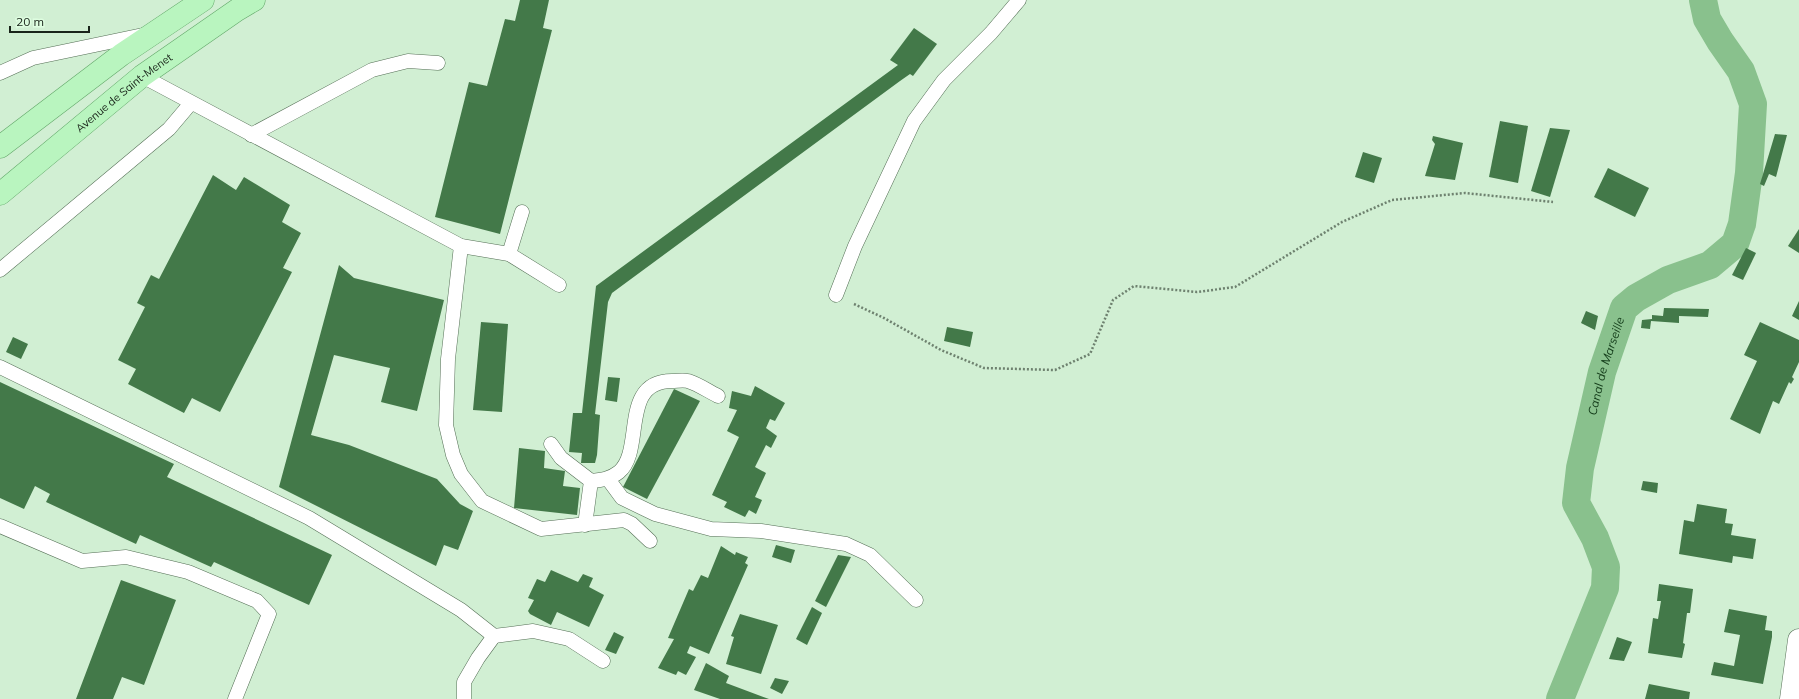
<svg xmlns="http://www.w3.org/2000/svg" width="1799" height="699" font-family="Mulish,sans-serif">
<rect width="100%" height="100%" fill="#d1efd3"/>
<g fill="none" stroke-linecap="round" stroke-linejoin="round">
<path stroke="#89c18d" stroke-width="28" id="s1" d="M1560 699 1605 588 1606 567 1595 538 1576 503 1580 468 1602 372 1624 308 1636 298 1668 280 1710 265 1735 244 1742 224 1749 173 1753 104 1741 71 1720 41 1707 19 1703 0"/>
</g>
<g fill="#437949">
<polygon points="520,0 549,0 543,28 552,30 500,234 435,217 469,82 487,86 505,19 515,21"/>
<polygon points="914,28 937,44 913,76 910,74 900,81 612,293 608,302 595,414 600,415 597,455 595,463 581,463 582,453 569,452 573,413 582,413 596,286 898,65 890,60"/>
<polygon points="1500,121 1528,126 1518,183 1489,177"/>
<polygon points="1550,128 1570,130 1550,197 1531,191"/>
<polygon points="1775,134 1787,135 1776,177 1769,174 1764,186 1760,184"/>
<polygon points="1433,136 1463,143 1455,180 1425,176 1435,144 1432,140"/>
<polygon points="1363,152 1382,158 1374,183 1355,177"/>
<polygon points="1608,168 1649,188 1635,217 1594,197"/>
<polygon points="213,175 236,190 244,177 290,205 282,222 301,233 283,268 292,272 220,412 192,398 184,413 128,384 136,369 118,360 145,307 137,303 151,275 159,279"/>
<polygon points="1799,229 1799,253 1788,246"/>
<polygon points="1746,248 1756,253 1743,280 1732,275"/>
<polygon points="339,265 354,278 444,300 417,411 381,402 390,368 334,355 311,435 349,445 437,479 460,504 473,511 458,550 444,545 436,566 279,487"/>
<polygon points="1799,301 1799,320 1792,316"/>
<polygon points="1664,308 1709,309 1708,317 1679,316 1679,323 1651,321 1650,329 1641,328 1642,320 1652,319 1652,315 1663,316"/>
<polygon points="1586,311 1598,316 1595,330 1581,323"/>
<polygon points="481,322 508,324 502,412 473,410"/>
<polygon points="1760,322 1799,340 1799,362 1792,377 1794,379 1791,384 1789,382 1779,404 1773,401 1760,434 1730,419 1757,361 1744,355"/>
<polygon points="947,327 973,332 970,347 944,341"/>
<polygon points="13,337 28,344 21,359 6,352"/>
<polygon points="608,377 620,378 617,402 605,400"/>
<polygon points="0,382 174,464 167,477 332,555 309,605 214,562 211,567 140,535 136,544 46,502 50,494 35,486 24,509 0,498"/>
<polygon points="755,386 785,403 775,421 770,419 766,428 777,436 771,448 766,445 755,467 766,473 755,497 762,500 756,514 749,510 745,517 724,507 727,502 712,495 739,437 727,431 737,410 729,408 732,391 751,396"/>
<polygon points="674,389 700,401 647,499 623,487"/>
<polygon points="519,448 545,451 544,468 565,471 563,486 580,488 577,515 514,508"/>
<polygon points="1643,481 1658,483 1657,493 1641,490"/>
<polygon points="1697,504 1727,509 1725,523 1733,524 1731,535 1756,539 1753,559 1733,556 1732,563 1679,554 1684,520 1694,522"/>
<polygon points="776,545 795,550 791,563 772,557"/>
<polygon points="721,546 735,555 736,552 748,557 745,563 748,565 709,654 690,646 687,653 696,657 686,675 678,671 676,675 658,668 674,639 668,638 689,589 693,591 701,575 708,578"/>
<polygon points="838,555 851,557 826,607 815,601"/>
<polygon points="551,570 578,582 583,574 593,578 589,587 604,595 589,627 557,612 551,625 530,614 528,611 534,600 528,598 537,579 545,582"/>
<polygon points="121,580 176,600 144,685 122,677 113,699 76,699"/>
<polygon points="1659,584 1693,589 1690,613 1687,613 1683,643 1685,644 1682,658 1648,653 1653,618 1658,619 1661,601 1657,601"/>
<polygon points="812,607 822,613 807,645 796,639"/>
<polygon points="1729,609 1767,616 1765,630 1772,631 1772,637 1763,684 1711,675 1714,662 1734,666 1740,635 1724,632"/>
<polygon points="740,614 778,625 761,674 726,664 734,637 731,636"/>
<polygon points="614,632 624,637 616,654 605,650"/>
<polygon points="1617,637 1632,642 1624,661 1609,659"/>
<polygon points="706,663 729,676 726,683 769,699 720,699 694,690"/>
<polygon points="775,678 789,681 782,694 770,688"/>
<polygon points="1649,684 1690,692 1689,699 1645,699"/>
</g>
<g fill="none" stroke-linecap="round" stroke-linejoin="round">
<defs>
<g id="lane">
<polyline points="0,73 33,58 143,35"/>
<polyline points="142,76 461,246 509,254 559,285"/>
<polyline points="251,135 372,70 408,61 438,63"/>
<polyline points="461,246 448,359 446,425 453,455 461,474 482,501 541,529 624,520 632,524 650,541"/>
<polyline points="509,254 522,212"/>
<polyline points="0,270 169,129 191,103"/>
<polyline points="836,295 855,246 914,121 944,80 991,33 1019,0"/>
<polyline points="0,367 309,518 461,610 494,636 533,631 569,639 603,661"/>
<polyline points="551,444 561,458 591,481 585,525"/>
<polyline points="608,479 622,498 655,514 711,529 761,531 846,544 870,555 916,600"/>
<path d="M591 481C602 480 610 479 619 472 645 450 619 381 672 381 677 381 683 380 688 381 698 384 708 391 718 396"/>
<polyline points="0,526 82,561 126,557 188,572 257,601 269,614 235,699"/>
<polyline points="464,699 464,682 478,658 494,636"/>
</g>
<polyline id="street" points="1791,699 1799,640"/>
<g id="primary">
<polyline points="0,147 121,55 203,0"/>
<path id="s2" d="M0 194 142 76 237 10 254 0"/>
</g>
</defs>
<use href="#lane" stroke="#556f56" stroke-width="15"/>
<use href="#street" stroke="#556f56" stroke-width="23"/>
<use href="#primary" stroke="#62a769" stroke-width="23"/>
<polyline stroke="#6e816f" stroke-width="2.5" stroke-dasharray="2 2" stroke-linecap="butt" points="854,304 884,318 941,350 984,368 1055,370 1090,354 1113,300 1134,286 1197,292 1235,287 1342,222 1392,200 1465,193 1553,202"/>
<use href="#lane" stroke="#fff" stroke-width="14"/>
<use href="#street" stroke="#fff" stroke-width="22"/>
<use href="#primary" stroke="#b9f5bf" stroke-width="22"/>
</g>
<g text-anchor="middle" stroke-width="4" stroke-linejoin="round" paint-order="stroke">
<g font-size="11" fill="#19241a" stroke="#defde0">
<text dy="4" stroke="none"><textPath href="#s2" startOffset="160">Avenue de Saint-Menet</textPath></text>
</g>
<g font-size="12" font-style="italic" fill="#133b19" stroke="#defde0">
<text dy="4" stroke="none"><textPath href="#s1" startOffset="352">Canal de Marseille</textPath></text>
</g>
</g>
<path d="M10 26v6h79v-6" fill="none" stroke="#19241a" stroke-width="2"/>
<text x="16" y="26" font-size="12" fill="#19241a" stroke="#defde0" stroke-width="3" paint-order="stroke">20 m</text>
</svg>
